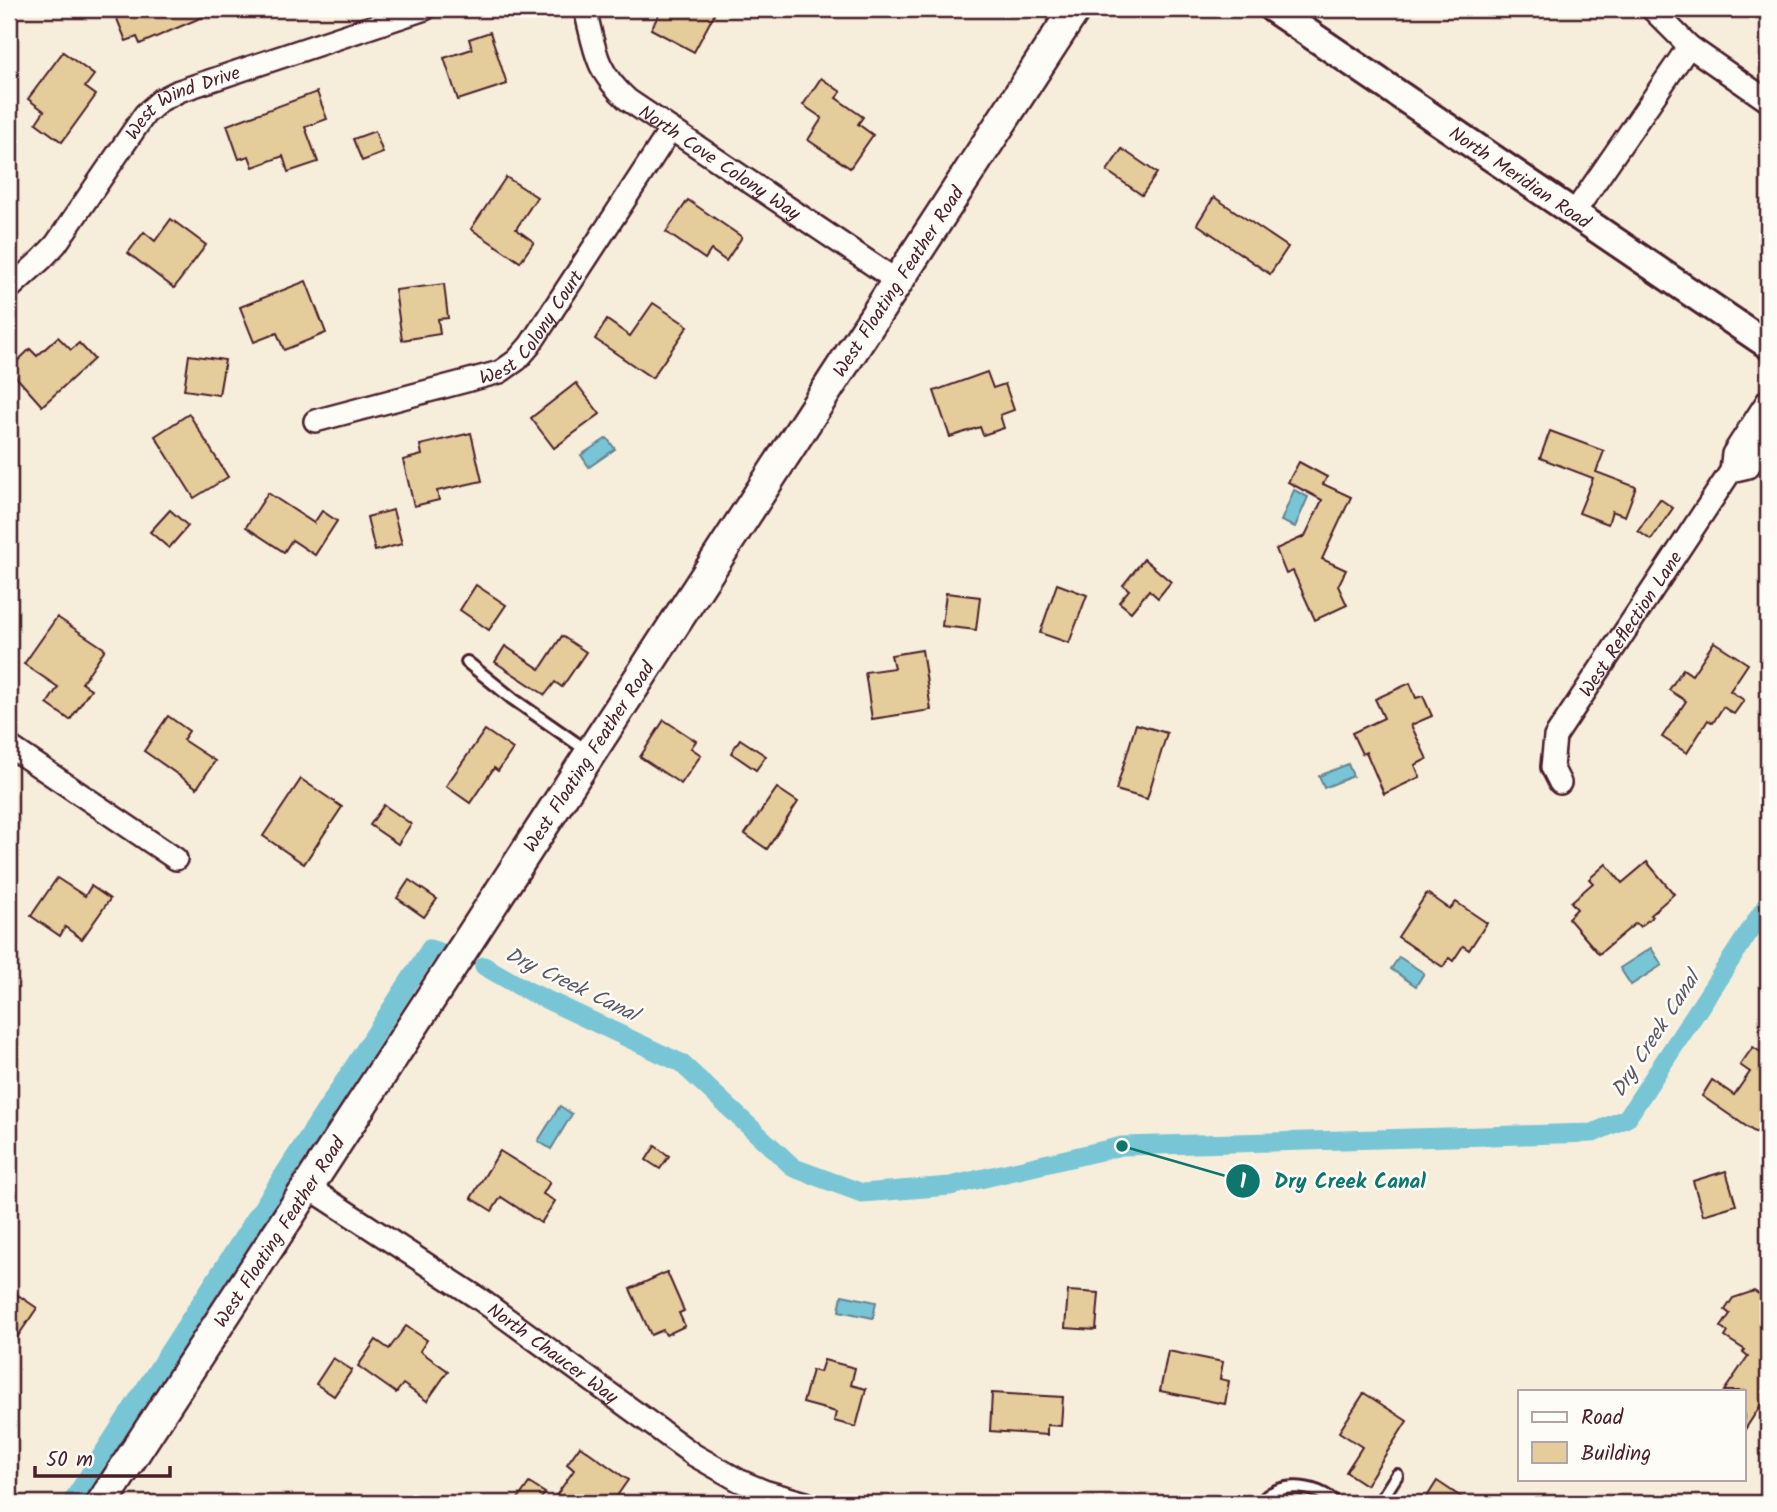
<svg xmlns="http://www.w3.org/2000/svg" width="1777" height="1512" font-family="Kalam,sans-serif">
<rect width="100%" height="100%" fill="#f6eedb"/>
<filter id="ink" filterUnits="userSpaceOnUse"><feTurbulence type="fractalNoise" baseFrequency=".0143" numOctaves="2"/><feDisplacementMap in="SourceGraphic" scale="14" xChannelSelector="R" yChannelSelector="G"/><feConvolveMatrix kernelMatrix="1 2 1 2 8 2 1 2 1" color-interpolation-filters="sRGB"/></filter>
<g filter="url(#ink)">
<g fill="#78c5d6" stroke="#668392" stroke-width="2">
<polygon points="607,438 615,449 589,467 581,455"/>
<polygon points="1294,490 1308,497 1295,527 1281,521"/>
<polygon points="1348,764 1353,776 1324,788 1319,776"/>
<polygon points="1651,948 1662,965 1631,985 1620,968"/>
<polygon points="1399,957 1424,973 1416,986 1391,969"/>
<polygon points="560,1106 572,1114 551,1149 538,1141"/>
<polygon points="842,1295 876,1302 873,1318 839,1311"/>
</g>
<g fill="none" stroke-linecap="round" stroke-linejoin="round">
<g stroke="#78c5d6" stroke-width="19">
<polyline points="484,966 526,990 681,1063 794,1168 862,1193 950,1186 1122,1146 1593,1133 1627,1118 1768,903"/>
<polyline points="71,1503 430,949 443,953"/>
</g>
</g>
<g fill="#e5cc9b" stroke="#4a1f2b" stroke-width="2">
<polygon points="128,9 221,9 140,44 137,37 126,41 115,14"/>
<polygon points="662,9 717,9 694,52 651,29"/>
<polygon points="490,32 507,84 458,100 444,58 472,49 469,39"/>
<polygon points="63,52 94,75 85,87 96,95 62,142 36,123 44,111 28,99"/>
<polygon points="821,78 841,92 836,98 863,117 858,124 873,135 850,168 808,140 822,118 803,105"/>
<polygon points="317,92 327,119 305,127 318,162 288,172 283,156 253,167 249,156 239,159 227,125"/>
<polygon points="375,131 383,153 362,161 353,139"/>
<polygon points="1122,149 1157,173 1142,195 1107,171"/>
<polygon points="506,177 537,197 516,229 534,242 520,262 471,229"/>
<polygon points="1214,197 1288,247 1270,274 1197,224"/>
<polygon points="688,200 742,237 726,261 711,250 705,259 666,232"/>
<polygon points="171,219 206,245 174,288 128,253 144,232 155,241"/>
<polygon points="306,281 326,333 284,350 277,333 254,342 240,307"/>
<polygon points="444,284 448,318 438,319 440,334 402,340 395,290"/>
<polygon points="653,303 688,326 652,378 595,339 607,320 630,336"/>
<polygon points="58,337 71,350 79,343 94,359 42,406 9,369 30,349 37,356"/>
<polygon points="189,355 225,360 219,395 184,390"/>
<polygon points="987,372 993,388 1005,384 1014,410 1000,415 1004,428 983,435 980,427 950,437 934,391"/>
<polygon points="576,383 600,414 554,448 531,418"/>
<polygon points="189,414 228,477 194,498 155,436"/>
<polygon points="1550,431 1604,451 1596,472 1636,487 1625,516 1612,511 1608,524 1579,513 1593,478 1540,458"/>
<polygon points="471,433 482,481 437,491 439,500 414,506 403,460 422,455 420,445"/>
<polygon points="1299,462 1327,477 1323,484 1351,497 1322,559 1346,570 1338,586 1347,605 1315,620 1293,571 1286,574 1276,549 1305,536 1322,500 1288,482"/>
<polygon points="268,493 314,523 322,511 337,521 315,555 292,540 284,552 246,527"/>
<polygon points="1660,499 1673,508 1651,540 1638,531"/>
<polygon points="170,510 188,526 169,548 150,532"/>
<polygon points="393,510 402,544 375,551 367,517"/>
<polygon points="1144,559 1171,582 1158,598 1149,590 1131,612 1119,602 1129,590 1123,585"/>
<polygon points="1057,584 1087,595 1069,643 1040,633"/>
<polygon points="476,585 506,605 489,630 460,610"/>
<polygon points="946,593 980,597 976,630 942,626"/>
<polygon points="57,617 105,649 82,683 91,689 70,720 47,704 58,687 24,664"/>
<polygon points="562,636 586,652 562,687 555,682 545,695 495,662 505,646 540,669"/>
<polygon points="1714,642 1748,664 1730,691 1744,700 1734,714 1723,707 1713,723 1708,720 1687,753 1662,737 1686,701 1669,690 1683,669 1692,675"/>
<polygon points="922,650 931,710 872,719 865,672 894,668 891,655"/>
<polygon points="1410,683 1416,698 1423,696 1432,716 1411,725 1427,759 1415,765 1420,777 1384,794 1366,752 1362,754 1352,733 1384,718 1375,699"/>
<polygon points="168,716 189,731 183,740 215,761 197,788 144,751"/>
<polygon points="664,720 696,741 691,748 701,755 681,784 640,757"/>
<polygon points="1136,724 1167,733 1147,799 1116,790"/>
<polygon points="485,730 513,749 498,771 494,768 470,803 446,786"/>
<polygon points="740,739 766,756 756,770 731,753"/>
<polygon points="301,779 342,807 304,864 263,836"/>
<polygon points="777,788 798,802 767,849 745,834"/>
<polygon points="384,805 411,824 398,844 370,825"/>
<polygon points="1647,862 1674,894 1650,915 1652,917 1640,927 1636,923 1599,954 1568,918 1577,909 1571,902 1593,883 1589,879 1606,864 1622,883"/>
<polygon points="57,878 85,896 91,886 110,899 82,939 65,927 60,936 31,916"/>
<polygon points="409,880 437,899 424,917 397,898"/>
<polygon points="1427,893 1450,909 1456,902 1487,923 1469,950 1463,946 1453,961 1449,958 1443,967 1398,937"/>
<polygon points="1753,1047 1768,1057 1768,1115 1756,1133 1702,1096 1712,1080 1734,1095 1750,1072 1740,1065"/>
<polygon points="655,1146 669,1156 660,1169 646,1160"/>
<polygon points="500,1151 550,1182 543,1194 555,1201 541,1223 501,1197 492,1211 471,1198"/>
<polygon points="1726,1171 1736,1205 1703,1215 1693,1181"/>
<polygon points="667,1272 684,1311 679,1313 685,1326 666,1335 663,1330 651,1335 630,1289"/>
<polygon points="1068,1291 1099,1293 1096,1330 1065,1328"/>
<polygon points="1754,1291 1768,1300 1768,1394 1744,1431 1744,1391 1724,1391 1748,1356 1743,1352 1745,1350 1725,1337 1728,1332 1721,1327 1730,1314 1725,1310 1733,1298"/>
<polygon points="18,1295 37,1308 9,1349 9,1309"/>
<polygon points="406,1326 427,1340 420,1351 448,1371 427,1401 403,1384 396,1393 358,1366 376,1340 389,1349"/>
<polygon points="1168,1351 1223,1362 1220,1379 1229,1381 1225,1404 1160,1391"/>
<polygon points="333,1358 352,1370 334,1396 316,1384"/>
<polygon points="824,1360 855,1368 851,1385 866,1389 856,1427 834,1421 836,1412 803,1403 812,1370 820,1372"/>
<polygon points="992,1393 1063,1397 1061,1426 1047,1425 1047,1435 990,1431"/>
<polygon points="1364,1393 1407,1421 1366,1485 1346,1472 1362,1447 1339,1432"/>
<polygon points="580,1446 628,1480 612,1503 551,1503 574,1470 567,1464"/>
<polygon points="1437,1481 1470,1503 1423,1503"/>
<polygon points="529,1483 545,1493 538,1503 515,1503"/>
</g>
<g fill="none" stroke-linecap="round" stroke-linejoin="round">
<defs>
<g id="service">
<polyline points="467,662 513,699 589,752"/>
<path d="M1261 1503C1276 1480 1318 1484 1335 1503"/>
<polyline points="1379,1503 1397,1475"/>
</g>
<g id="minor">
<path id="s1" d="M585 9C595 49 595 71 628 100L897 281"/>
<polyline points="1652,9 1689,46 1768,101"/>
<polyline points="1574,213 1689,46"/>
<path id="s2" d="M9 289 42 259 56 244 145 114 161 100 179 91 425 9"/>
<path id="s3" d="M315 421 500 372 517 360 530 345 671 129"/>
<polyline points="1731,471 1748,467 1768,436"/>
<polyline points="9,746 176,859"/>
<path id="s4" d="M1560 783 1552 767 1555 737 1731 471 1733 454 1768 400"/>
<path id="s5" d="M308 1187 481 1300 694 1455 740 1481 764 1491 806 1503"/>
</g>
<g id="tertiary">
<path id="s6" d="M1273 9 1768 345"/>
</g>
<g id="secondary">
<path id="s7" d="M102 1503 1075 9"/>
</g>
</defs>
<use href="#service" stroke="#4a1f2b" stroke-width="16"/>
<use href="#minor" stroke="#4a1f2b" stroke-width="26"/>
<use href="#tertiary" stroke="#4a1f2b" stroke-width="32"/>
<use href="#secondary" stroke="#4a1f2b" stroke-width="35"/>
<use href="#service" stroke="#fdfcf7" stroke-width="10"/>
<use href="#minor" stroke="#fdfcf7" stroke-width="21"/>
<use href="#tertiary" stroke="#fdfcf7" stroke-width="26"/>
<use href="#secondary" stroke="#fdfcf7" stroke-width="30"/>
</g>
</g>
<g text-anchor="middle" stroke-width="5" stroke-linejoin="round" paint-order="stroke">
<g font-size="19" fill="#4a1f2b" stroke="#fdfcf7">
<text dy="7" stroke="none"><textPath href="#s2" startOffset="261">West Wind Drive</textPath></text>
<text dy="7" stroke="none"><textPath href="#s1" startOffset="214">North Cove Colony Way</textPath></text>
<text dy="7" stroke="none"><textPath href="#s6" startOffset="299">North Meridian Road</textPath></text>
<text dy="7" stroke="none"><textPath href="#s7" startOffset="1458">West Floating Feather Road</textPath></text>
<text dy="7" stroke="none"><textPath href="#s3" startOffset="245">West Colony Court</textPath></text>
<text dy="7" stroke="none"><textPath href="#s4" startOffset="184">West Reflection Lane</textPath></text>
<text dy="7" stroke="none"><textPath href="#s7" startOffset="891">West Floating Feather Road</textPath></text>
<text dy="7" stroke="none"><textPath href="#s7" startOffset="324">West Floating Feather Road</textPath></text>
<text dy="7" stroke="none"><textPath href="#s5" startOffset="296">North Chaucer Way</textPath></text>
</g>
<g font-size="21" font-style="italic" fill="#5a5967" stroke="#fdfcf7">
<text transform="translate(572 984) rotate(26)" y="7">Dry Creek Canal</text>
<text transform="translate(1655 1034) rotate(-57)" y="7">Dry Creek Canal</text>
</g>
</g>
<path fill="none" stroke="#0f766e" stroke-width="2.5" d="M1122 1146L1243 1181"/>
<g fill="#0f766e" stroke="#fdfcf7" stroke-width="2.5">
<circle cx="1122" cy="1146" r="7"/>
<circle cx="1243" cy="1181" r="18"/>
</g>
<g font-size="21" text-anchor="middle" font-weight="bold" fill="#fff">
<text x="1243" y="1188">1</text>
</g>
<g font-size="21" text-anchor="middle" font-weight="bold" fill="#0f766e" stroke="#fdfcf7" stroke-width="5" stroke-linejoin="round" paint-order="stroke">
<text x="1350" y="1188">Dry Creek Canal</text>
</g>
<rect width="1777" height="1512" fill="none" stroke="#fdfcf7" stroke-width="35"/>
<rect x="18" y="18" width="1742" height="1477" fill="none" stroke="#4a1f2b" stroke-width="2.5" filter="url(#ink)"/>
<rect x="1518" y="1390" width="228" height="91" fill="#fdfcf7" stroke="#b5a4a5" stroke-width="2"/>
<rect x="1532" y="1412" width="35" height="10" fill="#fdfcf7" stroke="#b5a4a5" stroke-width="2"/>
<text x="1581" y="1424" font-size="21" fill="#4a1f2b">Road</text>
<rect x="1532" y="1442" width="35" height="21" fill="#e5cc9b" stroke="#b5a4a5" stroke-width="2"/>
<text x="1581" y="1460" font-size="21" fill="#4a1f2b">Building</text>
<path d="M35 1466v10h135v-10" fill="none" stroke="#4a1f2b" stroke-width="3.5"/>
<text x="46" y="1466" font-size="21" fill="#4a1f2b" stroke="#fdfcf7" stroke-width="5" paint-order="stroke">50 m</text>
</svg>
